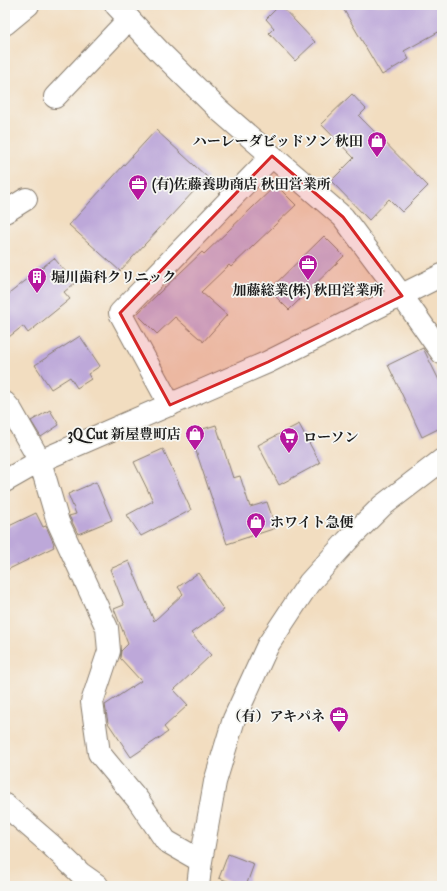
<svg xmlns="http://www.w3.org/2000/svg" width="447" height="891" font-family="'IM FELL Great Primer','Noto Serif JP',serif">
<rect width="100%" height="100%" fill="#f6f6f2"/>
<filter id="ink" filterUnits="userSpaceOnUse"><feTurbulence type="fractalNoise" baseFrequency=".025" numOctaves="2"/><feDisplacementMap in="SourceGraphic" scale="8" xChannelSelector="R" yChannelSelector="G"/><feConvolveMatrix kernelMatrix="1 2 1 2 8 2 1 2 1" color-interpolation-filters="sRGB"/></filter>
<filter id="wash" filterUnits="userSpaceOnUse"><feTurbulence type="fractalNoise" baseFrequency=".012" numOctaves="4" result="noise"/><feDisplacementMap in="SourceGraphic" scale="16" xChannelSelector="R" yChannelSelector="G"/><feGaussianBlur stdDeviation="0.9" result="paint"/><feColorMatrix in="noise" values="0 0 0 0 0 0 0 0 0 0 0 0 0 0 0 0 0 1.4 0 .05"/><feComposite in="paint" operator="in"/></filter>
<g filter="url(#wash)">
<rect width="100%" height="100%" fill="#f2ddc0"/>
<g id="blocks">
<g fill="#bda8d9">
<polygon points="280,5 315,42 295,61 269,33 274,28 266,19"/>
<polygon points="341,5 442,5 442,30 404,51 409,59 382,75"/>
<polygon points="352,94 366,109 359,116 428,186 402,212 389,199 369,220 331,181 354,158 321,124"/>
<polygon points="156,130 207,177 120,271 69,225"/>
<polygon points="276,185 296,205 231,267 229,265 201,292 227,315 203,342 201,338 199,338 175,317 157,334 137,314 202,252 204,254"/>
<polygon points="324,236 344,256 289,310 269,290"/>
<polygon points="54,258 75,283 64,292 70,299 28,333 23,326 5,340 5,297"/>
<polygon points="80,336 100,366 88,374 91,379 77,388 70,377 51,389 35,365"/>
<polygon points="423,348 442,386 442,427 422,437 388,365"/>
<polygon points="50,410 59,425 41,437 31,421"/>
<polygon points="299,424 320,463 279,485 258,445"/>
<polygon points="216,425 233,478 240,476 250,507 267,502 276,528 227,544 190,433"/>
<polygon points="163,449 191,510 141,536 127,515 153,501 134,462"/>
<polygon points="96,482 112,520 78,534 69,516 76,514 68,494"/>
<polygon points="36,513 43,527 46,526 54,544 53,545 54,547 5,571 5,528"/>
<polygon points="129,561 154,621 183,594 178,587 198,573 224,610 191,633 211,655 174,690 188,705 164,727 168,732 131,757 108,723 105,705 141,681 120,658 121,651 128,644 114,609 124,605 110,569"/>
<polygon points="228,854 254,864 246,886 241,886 219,878"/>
</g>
</g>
</g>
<g filter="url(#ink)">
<use href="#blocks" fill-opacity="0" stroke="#877c6e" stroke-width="1"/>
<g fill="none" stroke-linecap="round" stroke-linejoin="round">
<defs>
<g id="minor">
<polyline points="5,24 28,5"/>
<polyline points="55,97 129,19"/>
<polyline points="5,212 26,199"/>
<polyline points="5,403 11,410 40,461 58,522 107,628 109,651 92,702 99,753 138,800 166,841 201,861"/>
<polyline points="170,405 120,313 272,156"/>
<polyline points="5,805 50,844 80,873 97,885"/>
</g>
<g id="tertiary">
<polyline points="116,5 159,51 219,110 272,156 343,217 402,296 442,353"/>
<polyline points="5,481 40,461 268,362 442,275"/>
<polyline points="198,886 201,861 215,782 234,719 268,645 309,583 347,541 382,506 442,460"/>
</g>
</defs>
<use href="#minor" stroke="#877c6e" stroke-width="24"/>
<use href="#tertiary" stroke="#877c6e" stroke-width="24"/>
<use href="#minor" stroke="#fff" stroke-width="22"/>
<use href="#tertiary" stroke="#fff" stroke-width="22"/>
</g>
</g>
<path fill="#d62828" fill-opacity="0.2" stroke="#d62828" stroke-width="3" stroke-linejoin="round" d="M272 156 343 217 402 296 268 362 170 405 120 313Z"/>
<defs>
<symbol id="shop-pin" viewBox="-11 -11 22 30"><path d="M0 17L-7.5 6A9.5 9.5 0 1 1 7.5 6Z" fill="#b5179e" stroke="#f6f6f2"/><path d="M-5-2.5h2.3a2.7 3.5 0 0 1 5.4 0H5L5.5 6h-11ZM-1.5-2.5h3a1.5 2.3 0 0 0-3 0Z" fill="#fff"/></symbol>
<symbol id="office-pin" viewBox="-11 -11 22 30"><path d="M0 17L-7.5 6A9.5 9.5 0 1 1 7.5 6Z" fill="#b5179e" stroke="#f6f6f2"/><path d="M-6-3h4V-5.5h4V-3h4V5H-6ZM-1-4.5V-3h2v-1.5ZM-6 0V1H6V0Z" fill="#fff"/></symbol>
<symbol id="building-pin" viewBox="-11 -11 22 30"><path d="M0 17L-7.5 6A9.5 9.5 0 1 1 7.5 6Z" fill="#b5179e" stroke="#f6f6f2"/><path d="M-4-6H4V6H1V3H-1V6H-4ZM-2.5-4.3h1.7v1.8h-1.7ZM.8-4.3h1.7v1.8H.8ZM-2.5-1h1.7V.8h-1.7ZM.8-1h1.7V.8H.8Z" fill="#fff"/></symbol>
<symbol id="supermarket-pin" viewBox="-11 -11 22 30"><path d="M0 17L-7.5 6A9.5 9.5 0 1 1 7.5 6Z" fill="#b5179e" stroke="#f6f6f2"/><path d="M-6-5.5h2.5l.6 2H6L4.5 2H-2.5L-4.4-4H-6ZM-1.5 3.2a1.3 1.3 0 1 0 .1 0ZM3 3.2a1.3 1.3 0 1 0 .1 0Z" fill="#fff"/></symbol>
</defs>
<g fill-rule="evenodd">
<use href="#shop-pin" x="366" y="130" width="22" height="30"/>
<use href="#office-pin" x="127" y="173" width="22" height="30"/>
<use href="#office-pin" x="297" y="253" width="22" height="30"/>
<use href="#building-pin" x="26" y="266" width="22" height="30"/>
<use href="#shop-pin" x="184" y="423" width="22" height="30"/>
<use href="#supermarket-pin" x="278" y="426" width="22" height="30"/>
<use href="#shop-pin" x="245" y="511" width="22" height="30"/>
<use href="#office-pin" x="328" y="705" width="22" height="30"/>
</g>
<g text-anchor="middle" stroke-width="3.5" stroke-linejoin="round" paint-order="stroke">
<g font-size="14" font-weight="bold" fill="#1c1c1c" stroke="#f6f6f2" text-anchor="start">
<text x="363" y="146" text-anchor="end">ハーレーダビッドソン 秋田</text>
<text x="152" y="189">(有)佐藤養助商店 秋田営業所</text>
<text x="51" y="282">堀川歯科クリニック</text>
<text x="308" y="295" text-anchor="middle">加藤総業(株) 秋田営業所</text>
<text x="181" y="439" text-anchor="end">3Q Cut 新屋豊町店</text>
<text x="303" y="442">ローソン</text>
<text x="270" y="527">ホワイト急便</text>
<text x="325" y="721" text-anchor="end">（有）アキパネ</text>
</g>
</g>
<rect width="447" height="891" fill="none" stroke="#f6f6f2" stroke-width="20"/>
</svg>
